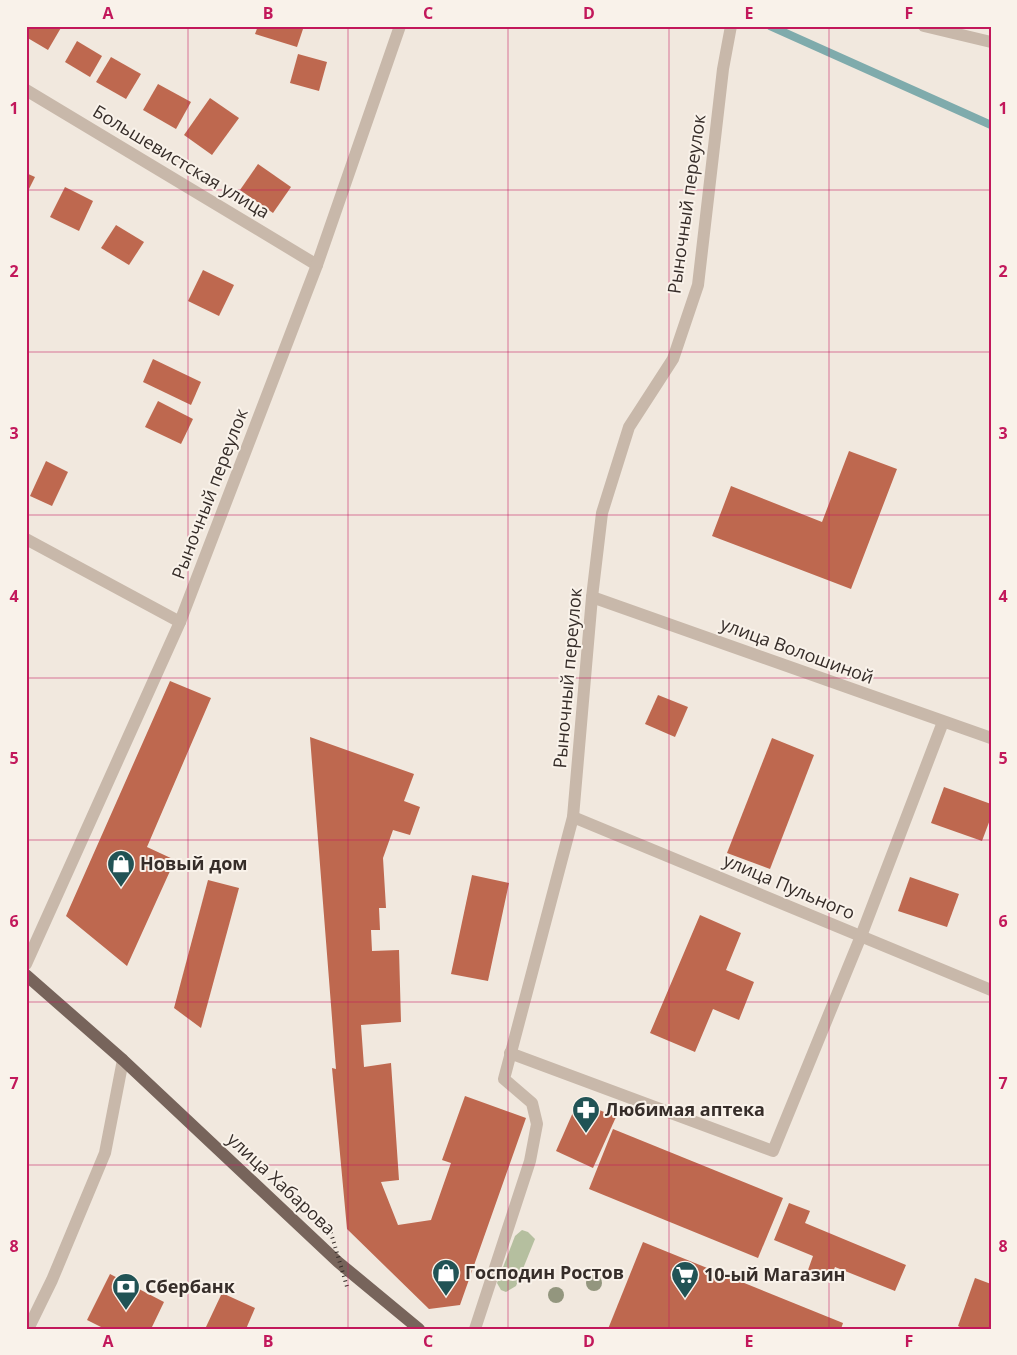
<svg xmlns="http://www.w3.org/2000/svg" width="1017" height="1355" font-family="'Open Sans',sans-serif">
<rect width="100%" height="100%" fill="#f1e8de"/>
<polygon fill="#b5bf9f" points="522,1230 528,1232 535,1239 516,1286 506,1292 501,1290 497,1283 515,1236"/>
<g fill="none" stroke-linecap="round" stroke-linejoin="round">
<polyline stroke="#7fabac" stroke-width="8" points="770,26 991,125"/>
</g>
<g fill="#be684f">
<polygon points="26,26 62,26 48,50 26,37"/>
<polygon points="258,26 304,26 297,47 255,34"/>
<polygon points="77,41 102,56 90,77 65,62"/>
<polygon points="298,54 327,62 319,91 290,83"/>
<polygon points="111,57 141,74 126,99 96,82"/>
<polygon points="158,84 191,102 176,129 143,110"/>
<polygon points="210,98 239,118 212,155 184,135"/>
<polygon points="258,164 291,187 273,213 240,190"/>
<polygon points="26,173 35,177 26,195"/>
<polygon points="65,187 93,201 79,231 50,217"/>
<polygon points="116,225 144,242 129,265 101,248"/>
<polygon points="203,270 234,285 219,316 188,301"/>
<polygon points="153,359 201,382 191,405 143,382"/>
<polygon points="158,401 193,419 181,444 145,427"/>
<polygon points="849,451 897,469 851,589 712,536 731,486 822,522"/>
<polygon points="46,461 68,472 52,506 30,496"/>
<polygon points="170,681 211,698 147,847 175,860 127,966 66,916"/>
<polygon points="658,695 688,707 675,737 645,724"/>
<polygon points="310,737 414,774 404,801 420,807 410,835 393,830 383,858 386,908 379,908 380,930 371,930 372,951 399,950 401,1022 361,1025 364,1067 391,1063 399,1180 381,1182 398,1225 431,1220 451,1163 442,1160 465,1096 526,1118 460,1305 429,1309 347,1229 332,1068 336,1069"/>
<polygon points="772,738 814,755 770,869 727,853"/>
<polygon points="944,787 991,804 991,817 982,841 931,823"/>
<polygon points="472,875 509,883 488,981 451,974"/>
<polygon points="910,877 959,894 947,927 898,911"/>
<polygon points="208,880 239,888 201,1028 174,1008"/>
<polygon points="700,915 741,933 726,970 754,982 739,1020 713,1009 695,1052 650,1033"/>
<polygon points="578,1101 616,1117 593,1168 556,1151"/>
<polygon points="613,1129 783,1198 758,1258 589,1189"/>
<polygon points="789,1203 810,1211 805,1223 906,1265 895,1291 835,1267 830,1279 808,1270 813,1256 774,1240"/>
<polygon points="643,1242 843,1323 841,1329 608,1329"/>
<polygon points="110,1274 164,1302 151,1329 105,1329 87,1320"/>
<polygon points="975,1278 991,1284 991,1329 964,1329 958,1326"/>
<polygon points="222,1293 255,1308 246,1329 205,1329"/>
</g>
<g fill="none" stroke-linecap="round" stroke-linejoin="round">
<g stroke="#c8b8aa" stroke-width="12">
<polyline points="924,26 991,42"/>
<polyline points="26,90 317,265"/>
<polyline points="26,539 180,622"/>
<polyline points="592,597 991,738"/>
<polyline points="573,817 991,990"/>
<polyline points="26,964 180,622 317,265 400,26"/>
<polyline points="510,1053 773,1151 861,936 943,722"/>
<polyline points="28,1329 52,1280 105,1153 123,1060"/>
<polyline points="475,1329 530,1161 537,1124 532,1103 504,1079 573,817 592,597 602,513 629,427 673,359 698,285 723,69 731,26"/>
</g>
<polyline stroke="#77645b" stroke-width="12" points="26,975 123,1060 338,1262 419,1329"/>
<polyline stroke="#362d29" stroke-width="4" stroke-dasharray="1 4" stroke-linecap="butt" points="328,1223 348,1290"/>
</g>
<g fill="#93967e">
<circle cx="594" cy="1283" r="8"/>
<circle cx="556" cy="1295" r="8"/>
</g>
<path fill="none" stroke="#c2185b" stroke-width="1" stroke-opacity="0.55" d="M188 26V1329M348 26V1329M508 26V1329M669 26V1329M829 26V1329M26 190H991M26 352H991M26 515H991M26 678H991M26 840H991M26 1002H991M26 1165H991"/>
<defs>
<symbol id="shop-pin" viewBox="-11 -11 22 30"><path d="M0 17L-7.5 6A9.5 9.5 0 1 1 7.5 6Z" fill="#215355" stroke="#f9f2ea"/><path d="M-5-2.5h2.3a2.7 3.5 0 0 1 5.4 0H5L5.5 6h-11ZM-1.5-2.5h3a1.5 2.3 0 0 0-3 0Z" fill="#fff"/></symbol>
<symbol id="pharmacy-pin" viewBox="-11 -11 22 30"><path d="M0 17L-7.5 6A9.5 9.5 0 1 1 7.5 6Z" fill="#215355" stroke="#f9f2ea"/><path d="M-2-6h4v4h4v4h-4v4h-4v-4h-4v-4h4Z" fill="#fff"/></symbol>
<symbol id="supermarket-pin" viewBox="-11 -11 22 30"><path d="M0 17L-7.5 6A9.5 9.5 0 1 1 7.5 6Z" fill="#215355" stroke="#f9f2ea"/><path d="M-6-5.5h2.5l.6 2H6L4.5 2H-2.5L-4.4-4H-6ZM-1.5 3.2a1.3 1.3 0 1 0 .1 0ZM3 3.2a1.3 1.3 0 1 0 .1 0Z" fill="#fff"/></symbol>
<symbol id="bank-pin" viewBox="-11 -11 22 30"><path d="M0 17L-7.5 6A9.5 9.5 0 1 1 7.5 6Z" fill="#215355" stroke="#f9f2ea"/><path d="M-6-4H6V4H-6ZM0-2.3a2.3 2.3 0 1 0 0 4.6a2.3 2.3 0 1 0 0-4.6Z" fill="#fff"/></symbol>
</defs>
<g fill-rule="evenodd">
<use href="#shop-pin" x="105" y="848" width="32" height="43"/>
<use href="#pharmacy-pin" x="570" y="1094" width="32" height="43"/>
<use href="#shop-pin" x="430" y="1257" width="32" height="43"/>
<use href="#supermarket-pin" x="669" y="1259" width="32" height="43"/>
<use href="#bank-pin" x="110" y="1271" width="32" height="43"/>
</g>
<g text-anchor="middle" stroke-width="4" stroke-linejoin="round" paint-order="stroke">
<g font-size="18" fill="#362d29" stroke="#f9f2ea">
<text transform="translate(181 162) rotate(31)" y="6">Большевистская улица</text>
<text transform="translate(687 204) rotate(-82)" y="6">Рыночный переулок</text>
<text transform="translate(210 494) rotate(-69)" y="6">Рыночный переулок</text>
<text transform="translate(797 651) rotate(20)" y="6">улица Волошиной</text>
<text transform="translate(568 678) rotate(-85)" y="6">Рыночный переулок</text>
<text transform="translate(789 887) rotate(23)" y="6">улица Пульного</text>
<text transform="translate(281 1184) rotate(43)" y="6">улица Хабарова</text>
</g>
<g font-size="18" font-weight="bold" fill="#362d29" stroke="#f9f2ea" text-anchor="start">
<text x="140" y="870">Новый дом</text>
<text x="605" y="1116">Любимая аптека</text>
<text x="465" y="1279">Господин Ростов</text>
<text x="704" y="1281">10-ый Магазин</text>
<text x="145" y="1293">Сбербанк</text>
</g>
</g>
<rect width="1017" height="1355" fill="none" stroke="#f9f2ea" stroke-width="55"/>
<rect x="28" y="28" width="962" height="1300" fill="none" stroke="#c2185b" stroke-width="2"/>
<g font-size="16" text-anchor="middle" font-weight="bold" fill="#c2185b">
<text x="108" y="19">A</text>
<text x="268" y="19">B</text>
<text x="428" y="19">C</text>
<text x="589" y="19">D</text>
<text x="749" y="19">E</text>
<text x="909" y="19">F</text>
<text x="14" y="114">1</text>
<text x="1003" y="114">1</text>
<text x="14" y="277">2</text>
<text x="1003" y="277">2</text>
<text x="14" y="439">3</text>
<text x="1003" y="439">3</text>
<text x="14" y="602">4</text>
<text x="1003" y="602">4</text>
<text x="14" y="764">5</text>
<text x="1003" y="764">5</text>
<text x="14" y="927">6</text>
<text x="1003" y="927">6</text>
<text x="14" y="1089">7</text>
<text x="1003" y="1089">7</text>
<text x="14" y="1252">8</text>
<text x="1003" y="1252">8</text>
<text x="108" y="1347">A</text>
<text x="268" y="1347">B</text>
<text x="428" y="1347">C</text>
<text x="589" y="1347">D</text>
<text x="749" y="1347">E</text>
<text x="909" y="1347">F</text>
</g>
</svg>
